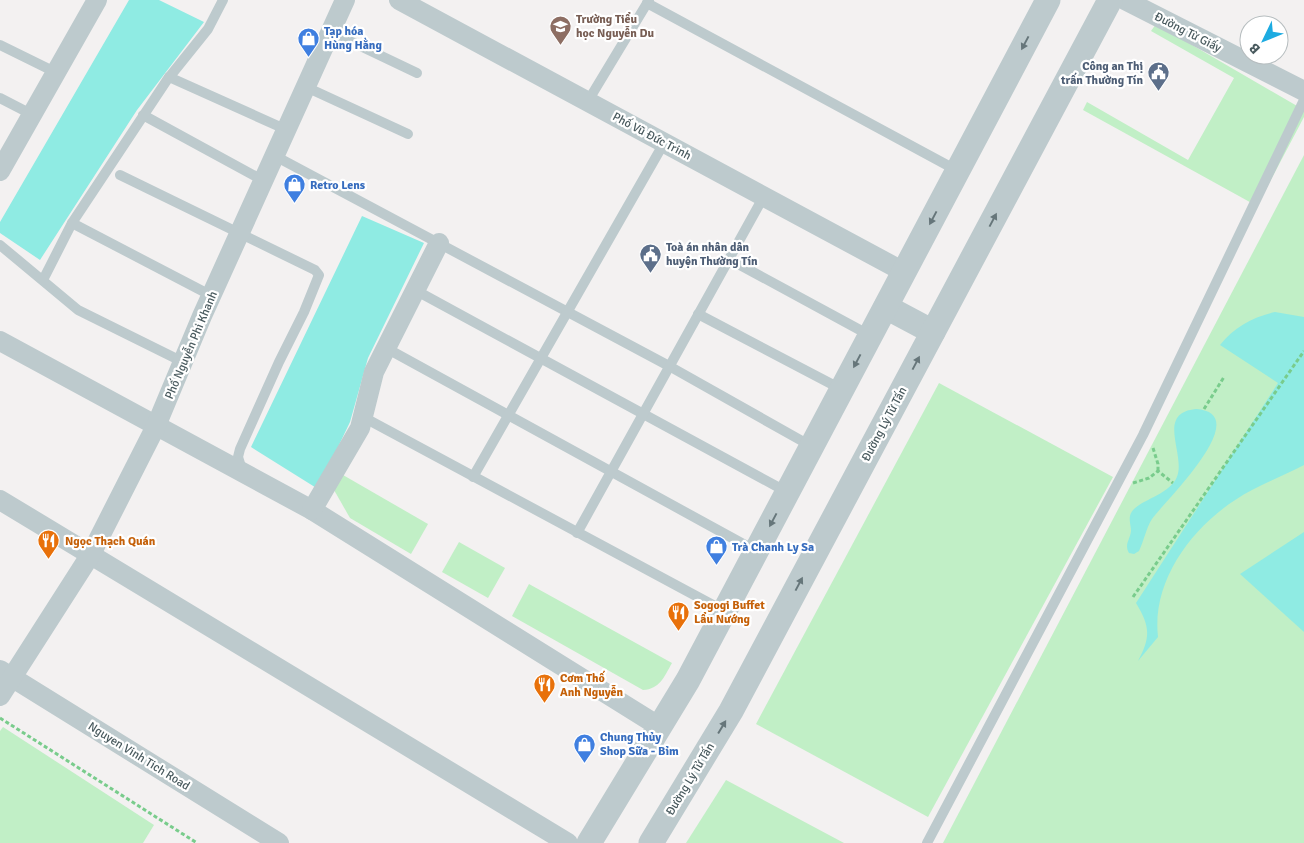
<svg xmlns="http://www.w3.org/2000/svg" width="1304" height="843" font-family="Signika,sans-serif">
<rect width="100%" height="100%" fill="#f3f1f1"/>
<g fill="#c1efc6">
<polygon points="1156,24 1304,110 1304,117 1257,206 1083,110 1087,102 1188,160 1234,78 1151,31"/>
<polygon points="1304,155 1304,843 943,843"/>
<polygon points="939,383 1113,477 928,817 756,724"/>
<polygon points="343,475 428,524 411,554 350,518 334,490"/>
<polygon points="459,542 505,568 488,598 442,572"/>
<path d="M529 584 672 663C664 677 660 689 643 690L512 616Z"/>
<polygon points="3,727 154,825 143,843 0,843 0,731"/>
<polygon points="726,780 844,843 686,843"/>
</g>
<g fill="#8febe3">
<polygon points="129,0 159,0 204,22 137,110 40,260 0,233 0,222"/>
<polygon points="362,216 424,243 368,358 350,422 318,489 251,447"/>
<path d="M1275 312 1304 317V465C1287 474 1269 481 1252 490 1200 517 1151 575 1158 637L1138 661C1151 637 1150 626 1136 603L1278 383 1220 345C1234 327 1253 317 1275 312Z"/>
<path d="M1196 409C1257 413 1163 503 1152 519 1146 528 1144 541 1139 551L1134 554 1129 553C1124 544 1130 540 1131 531 1131 526 1129 521 1130 516 1133 501 1165 498 1176 479 1188 457 1154 413 1196 409Z"/>
<polygon points="1304,532 1304,632 1240,574"/>
</g>
<g fill="none" stroke-linecap="round" stroke-linejoin="round">
<g stroke="#79cc8c" stroke-width="3" stroke-dasharray="4 2.5" stroke-linecap="butt">
<polyline points="1204,409 1224,377"/>
<polyline points="1153,448 1158,464 1158,471"/>
<polyline points="1133,483 1149,478 1158,471 1173,483"/>
<polyline points="1133,597 1304,351"/>
<polyline points="0,718 197,843"/>
</g>
<g stroke="#bdcacd" stroke-width="10">
<polyline points="647,3 958,171"/>
<polyline points="331,32 417,73"/>
<polyline points="0,45 55,72"/>
<polyline points="169,77 287,130"/>
<polyline points="306,87 408,134"/>
<polyline points="0,98 31,114"/>
<polyline points="588,101 649,0"/>
<polyline points="143,115 264,181"/>
<polyline points="275,156 669,366 811,446"/>
<polyline points="120,175 315,270 319,275 304,312 279,362 240,449 238,457 242,470"/>
<polyline points="72,223 212,296"/>
<polyline points="0,245 78,310 183,362"/>
<polyline points="729,259 871,336"/>
<polyline points="43,280 72,223 167,80 208,29 223,0"/>
<polyline points="415,290 787,492"/>
<polyline points="698,314 841,389"/>
<polyline points="386,348 756,551"/>
<polyline points="363,417 724,611"/>
<polyline points="473,477 664,143"/>
<polyline points="577,533 764,196"/>
<polyline points="927,843 1143,435 1304,100"/>
</g>
<g stroke="#bdcacd" stroke-width="20">
<polyline points="399,0 904,272"/>
<polyline points="1125,0 1304,91"/>
<polyline points="0,171 97,0"/>
<polyline points="0,341 312,510 660,727"/>
<polyline points="0,500 568,843"/>
<polyline points="312,510 360,428 374,372 439,243"/>
<polyline points="0,670 279,843"/>
<polyline points="0,696 91,554 156,426 202,316 345,0"/>
</g>
<g stroke="#bdcacd" stroke-width="25">
<polyline points="886,307 933,332"/>
<polyline points="589,843 688,680 1048,0"/>
<polyline points="651,843 731,711 1110,0"/>
</g>
</g>
<defs><path id="oneway-solid" d="M-6-.8H1V-3.2L6.5 0L1 3.2V.8H-6Z" transform="scale(1.25)"/></defs>
<g fill="#66767a">
<use href="#oneway-solid" transform="translate(1025 43) rotate(118)"/>
<use href="#oneway-solid" transform="translate(933 218) rotate(118)"/>
<use href="#oneway-solid" transform="translate(993 220) rotate(-62)"/>
<use href="#oneway-solid" transform="translate(857 361) rotate(118)"/>
<use href="#oneway-solid" transform="translate(916 363) rotate(-62)"/>
<use href="#oneway-solid" transform="translate(773 520) rotate(118)"/>
<use href="#oneway-solid" transform="translate(799 584) rotate(-62)"/>
<use href="#oneway-solid" transform="translate(722 727) rotate(-59)"/>
</g>
<defs>
<symbol id="school-pin" viewBox="-11 -11 22 30"><path d="M0 17L-7.5 6A9.5 9.5 0 1 1 7.5 6Z" fill="#8d6e63" stroke="#fff"/><path d="M0-5L7-2L0 1L-7-2ZM-4 1L0 2.5L4 1V4Q0 6-4 4Z" fill="#fff"/></symbol>
<symbol id="shop-pin" viewBox="-11 -11 22 30"><path d="M0 17L-7.5 6A9.5 9.5 0 1 1 7.5 6Z" fill="#3f7fe0" stroke="#fff"/><path d="M-5-2.5h2.3a2.7 3.5 0 0 1 5.4 0H5L5.5 6h-11ZM-1.5-2.5h3a1.5 2.3 0 0 0-3 0Z" fill="#fff"/></symbol>
<symbol id="civic-pin" viewBox="-11 -11 22 30"><path d="M0 17L-7.5 6A9.5 9.5 0 1 1 7.5 6Z" fill="#5c6f8a" stroke="#fff"/><path d="M-.6-6.5H3V-4.5H.6V-3L4-1V1h2V6H-6V1h2V-1L-.6-3ZM-1.2 2.5V6h2.4V2.5Z" fill="#fff"/></symbol>
<symbol id="restaurant-pin" viewBox="-11 -11 22 30"><path d="M0 17L-7.5 6A9.5 9.5 0 1 1 7.5 6Z" fill="#e8710a" stroke="#fff"/><path d="M-5-6h1v4h1v-4h1v4h1v-4h1v5L-1.5 .5V6h-2V.5L-5-1ZM5-6V6H3V1.5H1.5Q1.5-4 5-6Z" fill="#fff"/></symbol>
</defs>
<g fill-rule="evenodd">
<use href="#school-pin" x="548" y="14" width="25" height="34"/>
<use href="#shop-pin" x="296" y="26" width="25" height="34"/>
<use href="#civic-pin" x="1146" y="60" width="25" height="34"/>
<use href="#shop-pin" x="282" y="172" width="25" height="34"/>
<use href="#civic-pin" x="638" y="242" width="25" height="34"/>
<use href="#restaurant-pin" x="36" y="528" width="25" height="34"/>
<use href="#shop-pin" x="704" y="534" width="25" height="34"/>
<use href="#restaurant-pin" x="666" y="600" width="25" height="34"/>
<use href="#restaurant-pin" x="532" y="672" width="25" height="34"/>
<use href="#shop-pin" x="572" y="732" width="25" height="34"/>
</g>
<g text-anchor="middle" stroke-width="4.5" stroke-linejoin="round" paint-order="stroke">
<g font-size="12" font-weight="bold" fill="#785e54" stroke="#fff" text-anchor="start">
<text x="576" y="23">Trường Tiểu<tspan x="576" dy="14">học Nguyễn Du</tspan></text>
</g>
<g font-size="12" font-weight="bold" fill="#366cbe" stroke="#fff" text-anchor="start">
<text x="324" y="35">Tạp hóa<tspan x="324" dy="14">Hùng Hằng</tspan></text>
<text x="310" y="189">Retro Lens</text>
<text x="732" y="551">Trà Chanh Ly Sa</text>
<text x="600" y="741">Chung Thủy<tspan x="600" dy="14">Shop Sữa - Bỉm</tspan></text>
</g>
<g font-size="12" fill="#495a5e" stroke="#fff">
<text transform="translate(1188 32) rotate(27)" y="4">Đường Từ Giấy</text>
<text transform="translate(652 136) rotate(28)" y="4">Phố Vũ Đức Trinh</text>
<text transform="translate(191 345) rotate(-67)" y="4">Phố Nguyễn Phi Khanh</text>
<text transform="translate(884 424) rotate(-62)" y="4">Đường Lý Tử Tấn</text>
<text transform="translate(139 756) rotate(32)" y="4">Nguyen Vinh Tich Road</text>
<text transform="translate(690 779) rotate(-59)" y="4">Đường Lý Tử Tấn</text>
</g>
<g font-size="12" font-weight="bold" fill="#4e5e75" stroke="#fff" text-anchor="end">
<text x="1143" y="70">Công an Thị<tspan x="1143" dy="14">trấn Thường Tín</tspan></text>
<text x="666" y="251" text-anchor="start">Toà án nhân dân<tspan x="666" dy="14">huyện Thường Tín</tspan></text>
</g>
<g font-size="12" font-weight="bold" fill="#c56008" stroke="#fff" text-anchor="start">
<text x="65" y="545">Ngọc Thạch Quán</text>
<text x="694" y="609">Sogogi Buffet<tspan x="694" dy="14">Lẩu Nướng</tspan></text>
<text x="560" y="682">Cơm Thố<tspan x="560" dy="14">Anh Nguyễn</tspan></text>
</g>
</g>
<g transform="translate(1264 40) rotate(227)"><circle r="24" fill="#ffffff" stroke="#b6bdbf"/>
<path d="M0-4L9 19L0 12L-9 19Z" fill="#1dabe1"/>
<text y="-8" font-size="14" font-weight="bold" text-anchor="middle" fill="#495a5e">B</text>
</g>
</svg>
